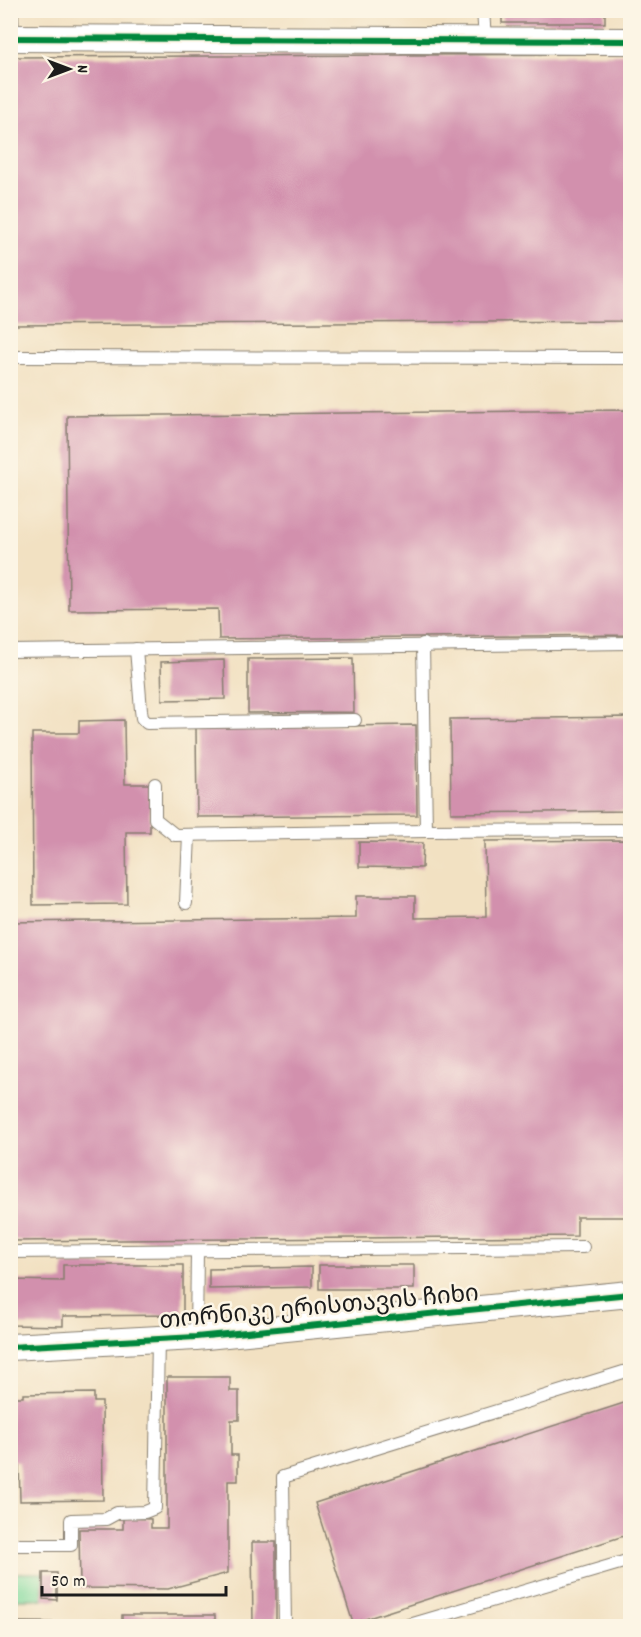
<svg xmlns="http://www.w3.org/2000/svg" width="641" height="1637" font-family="Dekko,'Noto Sans Georgian',sans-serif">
<rect width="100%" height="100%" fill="#fcf5e5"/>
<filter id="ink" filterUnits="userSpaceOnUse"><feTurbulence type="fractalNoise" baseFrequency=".0167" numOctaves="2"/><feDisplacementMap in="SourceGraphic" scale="12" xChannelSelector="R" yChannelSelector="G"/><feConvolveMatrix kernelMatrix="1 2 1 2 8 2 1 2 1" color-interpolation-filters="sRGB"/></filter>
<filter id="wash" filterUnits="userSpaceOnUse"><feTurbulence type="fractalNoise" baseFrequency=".008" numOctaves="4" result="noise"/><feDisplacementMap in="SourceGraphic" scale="24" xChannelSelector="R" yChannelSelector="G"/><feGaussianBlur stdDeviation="1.35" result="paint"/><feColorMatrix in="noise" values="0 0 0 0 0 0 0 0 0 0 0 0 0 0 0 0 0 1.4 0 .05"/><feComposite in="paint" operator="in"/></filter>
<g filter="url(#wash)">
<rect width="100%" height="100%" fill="#f2e1c2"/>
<rect fill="#83da9f" stroke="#507b5e" stroke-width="1.5" x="11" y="1573" width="32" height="26"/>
<g id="blocks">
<g fill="#d290ad">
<rect x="502" y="10" width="103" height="13"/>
<polygon points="630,54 630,321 10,325 10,57"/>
<polygon points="630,410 630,635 219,639 218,609 69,610 67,416"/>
<polygon points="353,658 354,712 248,713 248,659"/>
<polygon points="224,660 225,699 162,700 161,662"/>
<polygon points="630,717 630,811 451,813 450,719"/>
<polygon points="124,720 125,784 150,784 150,832 126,832 127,904 33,905 32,733 79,733 79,721"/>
<polygon points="416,725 417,815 197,817 196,728"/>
<polygon points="630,840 630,1217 577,1217 577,1236 10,1241 10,922 356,918 356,896 415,896 415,918 486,917 485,841"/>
<polygon points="359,842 423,843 422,868 359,867"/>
<polygon points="63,1265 183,1265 183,1315 63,1316 63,1326 10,1325 10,1280 63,1281"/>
<rect x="319" y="1265" width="95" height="24"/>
<polygon points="312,1267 312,1287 209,1289 209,1269"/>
<polygon points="167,1377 230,1377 230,1391 239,1391 239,1420 231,1420 231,1455 238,1455 238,1481 228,1481 228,1573 168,1589 80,1588 79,1529 123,1529 123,1518 151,1519 151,1528 167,1528"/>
<polygon points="94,1393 94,1402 102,1402 103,1500 20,1501 19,1462 10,1462 10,1397 23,1397 23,1394"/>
<polygon points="630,1401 630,1534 353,1623 315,1503"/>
<polygon points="252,1542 276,1542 276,1626 253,1626"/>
<polygon points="43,1573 57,1573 57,1600 43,1599"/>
<polygon points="122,1615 215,1615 215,1626 10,1626 10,1622 122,1623"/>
</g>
</g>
</g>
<g filter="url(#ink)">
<use href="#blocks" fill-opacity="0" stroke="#877e6f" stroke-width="1.5"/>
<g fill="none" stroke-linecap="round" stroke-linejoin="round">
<defs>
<g id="service">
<polyline points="12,10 13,38"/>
<polyline points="483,10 485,39"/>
<polyline points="10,357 630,358"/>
<polyline points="423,644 426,831 630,830"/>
<polyline points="136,649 141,710 142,718 147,723 355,720"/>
<polyline points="10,651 630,643"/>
<polyline points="155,784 155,819 175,835 426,831"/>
<polyline points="186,903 189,835"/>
<polyline points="10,1252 583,1247"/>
<polyline points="196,1337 197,1251"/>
<polyline points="13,1545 71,1545 71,1520 106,1519 117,1513 145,1512 155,1508 158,1339"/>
<polyline points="285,1626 283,1477 630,1370"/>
<polyline points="406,1626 630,1560"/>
</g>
<g id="minor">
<polyline points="10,38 630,41"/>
<polyline points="10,1347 196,1337 630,1294"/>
</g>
</defs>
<use href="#service" stroke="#877e6f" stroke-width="14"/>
<use href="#minor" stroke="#877e6f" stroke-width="28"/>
<use href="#service" stroke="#fff" stroke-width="12"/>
<use href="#minor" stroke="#fff" stroke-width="26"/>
<defs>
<g id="cycleway">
<polyline points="10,38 630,41"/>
<polyline points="10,1347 196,1337 630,1294"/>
</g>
</defs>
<use href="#cycleway" stroke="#fcf5e5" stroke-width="10"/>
<use href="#cycleway" stroke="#00873e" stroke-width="6"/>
</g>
</g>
<g text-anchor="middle" stroke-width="5" stroke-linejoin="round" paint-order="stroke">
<g font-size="24" fill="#1c1c1c" stroke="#fcf5e5">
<text transform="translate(319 1306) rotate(-5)" y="8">თორნიკე ერისთავის ჩიხი</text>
</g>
</g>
<rect width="641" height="1637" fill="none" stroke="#fcf5e5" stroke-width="36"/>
<g transform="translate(69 69) rotate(90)" stroke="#fcf5e5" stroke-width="4.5" paint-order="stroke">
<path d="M0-4.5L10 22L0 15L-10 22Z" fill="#1c1c1c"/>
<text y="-9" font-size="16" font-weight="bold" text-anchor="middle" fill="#1c1c1c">N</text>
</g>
<path d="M42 1586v9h184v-9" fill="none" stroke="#1c1c1c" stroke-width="3"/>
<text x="51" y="1586" font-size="18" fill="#1c1c1c" stroke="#fcf5e5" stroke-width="4.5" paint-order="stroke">50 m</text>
</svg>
